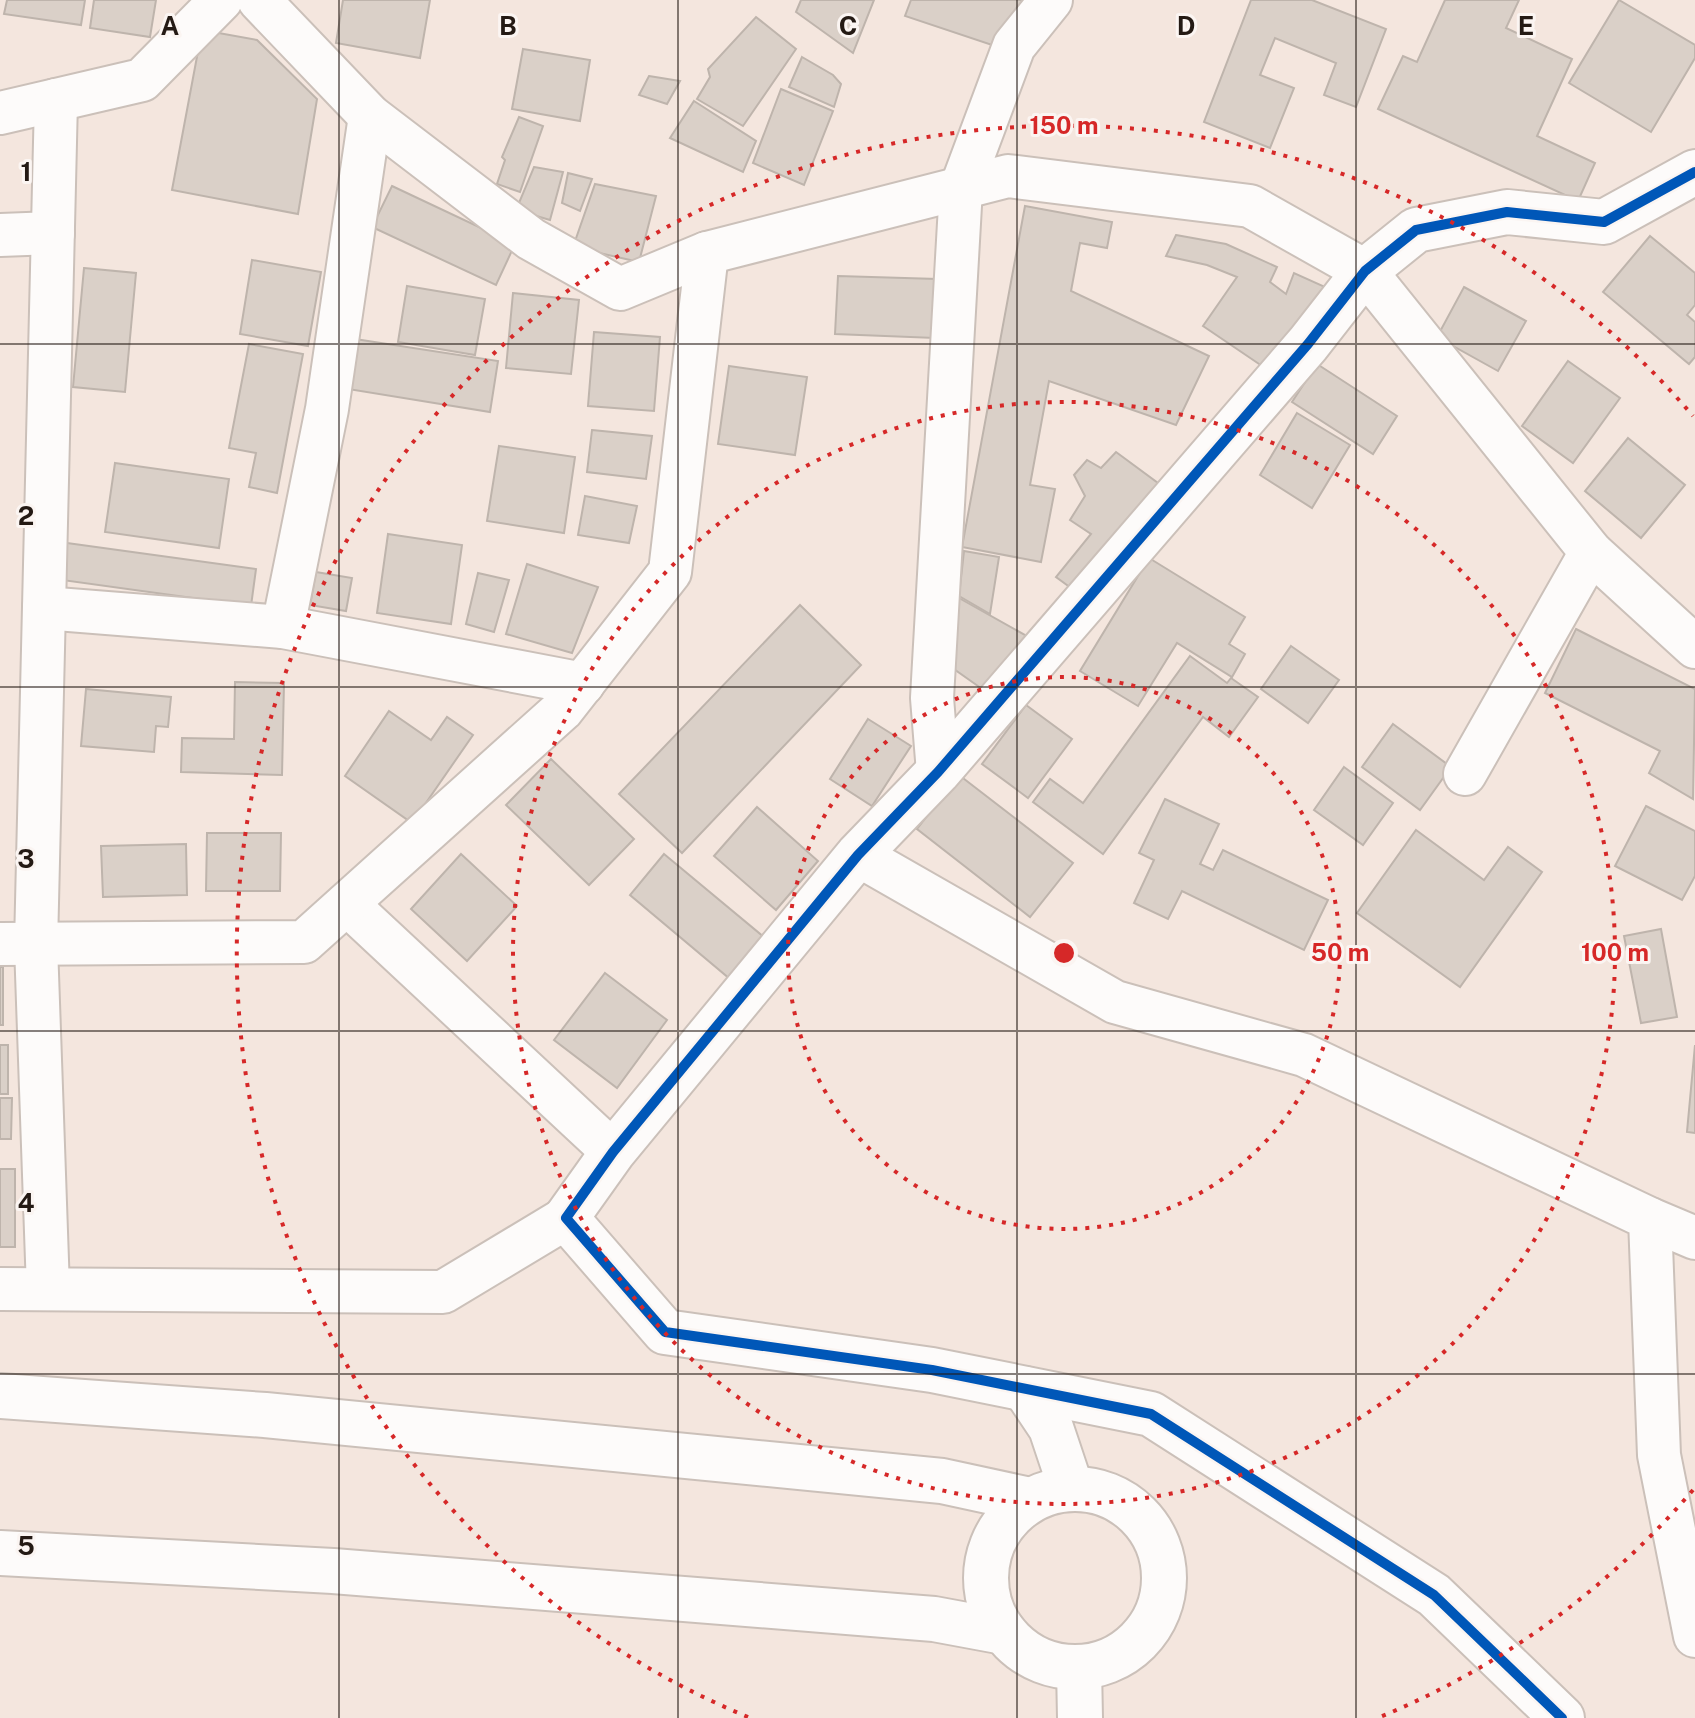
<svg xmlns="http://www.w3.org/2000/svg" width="1695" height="1718" font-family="'Public Sans',sans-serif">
<rect width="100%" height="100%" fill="#f4e6de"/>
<g fill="#dad0c8" stroke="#beb4ac" stroke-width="2">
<polygon points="7,0 85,0 81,25 4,14"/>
<polygon points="94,0 156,0 150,37 90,28"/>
<polygon points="343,0 430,0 420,58 336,43"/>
<polygon points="801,0 874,0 853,53 796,12"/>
<polygon points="911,0 1023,0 1007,50 905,16"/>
<polygon points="1251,0 1312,0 1386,29 1356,107 1324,95 1336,63 1275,38 1260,75 1294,88 1270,148 1204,122"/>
<polygon points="1445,0 1519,0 1506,28 1572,59 1537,136 1595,163 1578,201 1378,109 1403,56 1417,62"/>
<polygon points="1619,0 1695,45 1695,58 1651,132 1569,83"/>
<polygon points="756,17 796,49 743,126 697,99 710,77 708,69"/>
<polygon points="202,30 257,40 317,99 298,214 172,190"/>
<polygon points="523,49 590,60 580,121 512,109"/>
<polygon points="802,57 833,75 841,84 834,107 789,87"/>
<polygon points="649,76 680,81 667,104 639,95"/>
<polygon points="781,89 833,111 804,185 753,163"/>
<polygon points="694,101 756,141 743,172 670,138"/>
<polygon points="519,117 543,126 520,192 497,184 505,160 502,157"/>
<polygon points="534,167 563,172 550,220 516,210"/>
<polygon points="568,173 592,179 580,211 562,203"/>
<polygon points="595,184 656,196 639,262 573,247"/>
<polygon points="392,186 515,244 496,285 372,227"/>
<polygon points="1025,206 1112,222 1107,248 1080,243 1071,291 1209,356 1176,425 1049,381 1030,485 1055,489 1041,562 962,547"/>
<polygon points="1176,235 1226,244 1277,267 1270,282 1286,294 1294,273 1334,291 1265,368 1203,326 1237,277 1207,265 1166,256"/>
<polygon points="1650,236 1695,273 1695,305 1687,315 1695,322 1695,357 1689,364 1603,292"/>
<polygon points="252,260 321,272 308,346 240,334"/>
<polygon points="84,268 136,273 125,392 73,387"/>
<polygon points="838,276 937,279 935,338 835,334"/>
<polygon points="407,286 485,299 475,355 398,342"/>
<polygon points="1464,287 1526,321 1498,371 1437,337"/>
<polygon points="513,293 579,300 571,374 506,368"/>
<polygon points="594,332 660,337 654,411 588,406"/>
<polygon points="355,339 498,361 490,412 348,389"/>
<polygon points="249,344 303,354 277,493 249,487 256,453 229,448"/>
<polygon points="1568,361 1620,398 1573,463 1522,426"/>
<polygon points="1317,364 1397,416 1373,454 1292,402"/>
<polygon points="729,366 807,377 795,455 718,444"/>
<polygon points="1297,413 1350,445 1312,508 1260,475"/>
<polygon points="592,430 652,436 646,479 587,472"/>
<polygon points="1628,438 1685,485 1641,538 1585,491"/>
<polygon points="499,446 575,457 564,533 487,521"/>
<polygon points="1116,452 1162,486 1075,591 1056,577 1091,534 1070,520 1085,496 1074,475 1087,460 1101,468"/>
<polygon points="115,463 229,479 219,548 105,532"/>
<polygon points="585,496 637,506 629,543 578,535"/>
<polygon points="388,534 462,545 451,624 377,613"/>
<polygon points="67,543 256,569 251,606 62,580"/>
<polygon points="964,551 999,557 990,614 959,596"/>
<polygon points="1149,558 1245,617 1229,644 1245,654 1232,677 1177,643 1138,706 1080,671"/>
<polygon points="527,564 598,587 572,653 506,634"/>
<polygon points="316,572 352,578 346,611 310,605"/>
<polygon points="478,573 509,580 494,632 466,624"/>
<polygon points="959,598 1032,639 985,691 944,662"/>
<polygon points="800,605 861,665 682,853 619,794"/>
<polygon points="1576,629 1695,689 1693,799 1649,773 1660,751 1545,693"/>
<polygon points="1291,646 1339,680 1308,723 1261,689"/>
<polygon points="1190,656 1227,683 1231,678 1258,697 1229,737 1203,717 1103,854 1033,802 1050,779 1083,803"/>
<polygon points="235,682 284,683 282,775 181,772 182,738 234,739"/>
<polygon points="86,689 171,697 168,727 156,726 154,752 81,746"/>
<polygon points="1026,705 1072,739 1028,798 982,764"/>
<polygon points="389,711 431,740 447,717 473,735 412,823 345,776"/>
<polygon points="868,719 911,746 872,806 830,779"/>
<polygon points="1393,724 1451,767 1420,810 1362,767"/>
<polygon points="551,759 634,839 589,885 506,805"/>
<polygon points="1344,767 1393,803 1363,845 1314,810"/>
<polygon points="959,775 1073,863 1030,917 917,829"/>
<polygon points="1165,799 1219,824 1200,864 1213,870 1223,850 1328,900 1304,950 1182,891 1168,919 1134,903 1154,860 1139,853"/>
<polygon points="1646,806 1695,831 1695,876 1682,900 1615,866"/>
<polygon points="757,807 818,861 776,910 714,856"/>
<polygon points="1416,830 1484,880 1508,847 1542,872 1460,987 1357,913"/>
<polygon points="207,833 281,833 280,891 206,891"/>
<polygon points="186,844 187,895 103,897 101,846"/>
<polygon points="461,854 517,906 467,961 411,909"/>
<polygon points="664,854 765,938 730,979 630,895"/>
<polygon points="1661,929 1677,1017 1641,1023 1624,936"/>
<rect x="0" y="967" width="3" height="58"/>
<polygon points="605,973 667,1020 617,1088 554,1040"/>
<rect x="0" y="1045" width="8" height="49"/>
<polygon points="1695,1045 1695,1133 1687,1132"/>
<polygon points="0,1098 12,1098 11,1139 0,1139"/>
<rect x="0" y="1169" width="15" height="78"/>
</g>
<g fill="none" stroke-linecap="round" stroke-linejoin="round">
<defs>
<g id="minor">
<polyline points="259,0 370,116 531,239 620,289 707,253 1008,176 1250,206 1365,271 1591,552 1695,647"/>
<polyline points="0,113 142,80 221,0"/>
<polyline points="370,116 327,409 283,627 583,684"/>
<polyline points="0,235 53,233"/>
<polyline points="44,608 283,627"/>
<polyline points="938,772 932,698 961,188 1014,46 1051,0"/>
<polyline points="1465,774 1591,552"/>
<polyline points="858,855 1115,1002 1304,1055 1650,1219 1659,1455 1695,1636"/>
<polyline points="347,904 613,1152"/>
<polyline points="0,944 304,942 562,710 670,572 707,253"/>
<polyline points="1650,1219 1695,1238"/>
<polyline points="0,1289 443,1292 566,1218"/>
<polyline points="48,1289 36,945 56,100"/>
</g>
<g id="tertiary">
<polyline points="1025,1389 1051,1428 1071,1488"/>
<polyline points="0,1396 265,1415 942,1481 1030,1500"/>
<circle cx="1075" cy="1578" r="89"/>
<polyline points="0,1553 333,1571 934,1619 1004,1632"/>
<polyline points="1079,1667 1080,1718"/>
<polyline points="1562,1718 1434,1595 1151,1414 932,1370 665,1332 566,1218 613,1152 858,855 938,772 1308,344 1365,271 1416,230 1507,212 1604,222 1695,172"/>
</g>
</defs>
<use href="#minor" stroke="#cbc0b9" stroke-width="46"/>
<use href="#tertiary" stroke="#cbc0b9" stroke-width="48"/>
<use href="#minor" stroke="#fdfbfa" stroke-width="42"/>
<use href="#tertiary" stroke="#fdfbfa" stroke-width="44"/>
<defs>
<polyline id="cycleway" points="1562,1718 1434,1595 1151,1414 932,1370 665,1332 566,1218 613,1152 858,855 938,772 1308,344 1365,271 1416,230 1507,212 1604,222 1695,172"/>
</defs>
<use href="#cycleway" stroke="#fbf5f2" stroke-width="15"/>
<use href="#cycleway" stroke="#0057b8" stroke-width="10"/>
</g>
<path fill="none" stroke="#241a14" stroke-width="2" stroke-opacity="0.55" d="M339 0V1718M678 0V1718M1017 0V1718M1356 0V1718M0 344H1695M0 687H1695M0 1031H1695M0 1374H1695"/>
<g fill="none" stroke="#d62828" stroke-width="4" stroke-dasharray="4 8">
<circle cx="1064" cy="953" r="276"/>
<circle cx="1064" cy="953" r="551"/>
<path d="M1693 1490A827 827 0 0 1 1380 1717M748 1717A827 827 0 1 1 1693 416"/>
</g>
<g font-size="26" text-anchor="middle" font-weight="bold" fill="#241a14" stroke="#fbf5f2" stroke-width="6" stroke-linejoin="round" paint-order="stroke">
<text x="170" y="35">A</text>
<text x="508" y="35">B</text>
<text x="848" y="35">C</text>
<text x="1186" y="35">D</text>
<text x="1526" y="35">E</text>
<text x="26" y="181">1</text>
<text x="26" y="525">2</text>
<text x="26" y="868">3</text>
<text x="26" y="1212">4</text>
<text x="26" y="1555">5</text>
</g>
<circle cx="1064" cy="953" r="12" fill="#d62828" stroke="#fbf5f2" stroke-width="4"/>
<g font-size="24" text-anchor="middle" font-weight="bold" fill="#d62828" stroke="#fbf5f2" stroke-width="6" stroke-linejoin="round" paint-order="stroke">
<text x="1064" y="134">150 m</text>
<text x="1340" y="961">50 m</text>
<text x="1615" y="961">100 m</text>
</g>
</svg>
